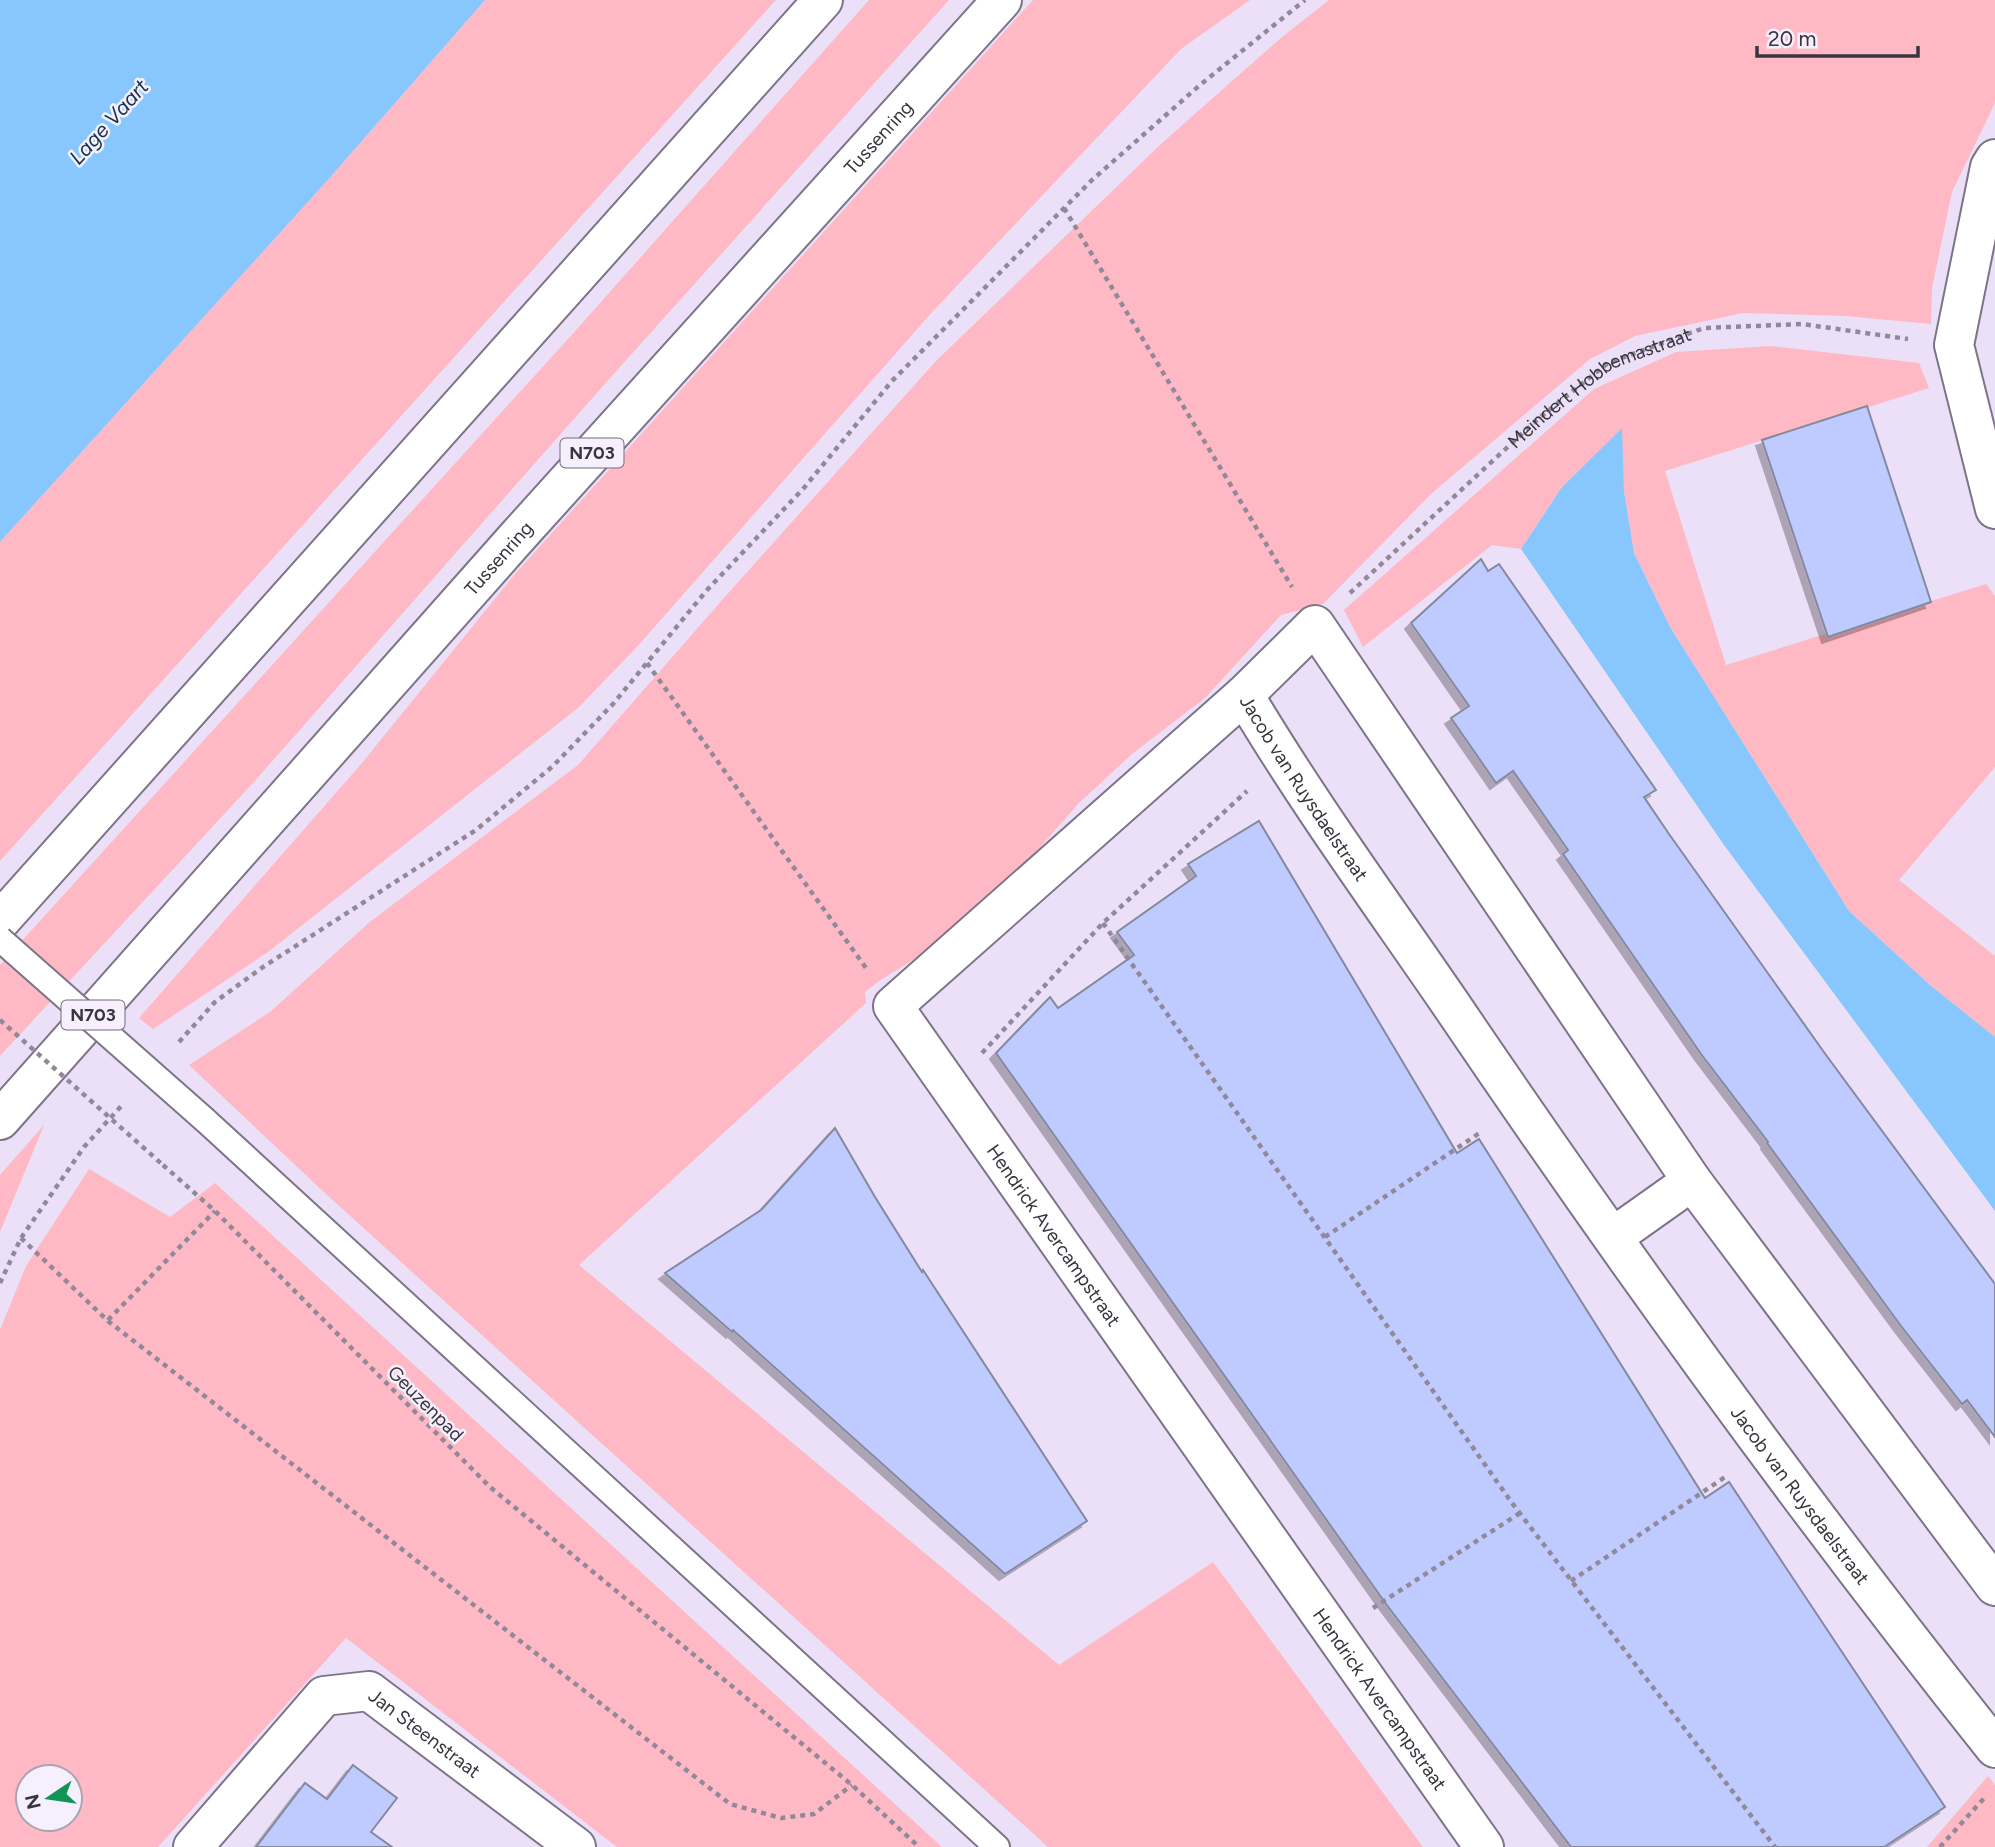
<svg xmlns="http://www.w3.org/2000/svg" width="1995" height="1847" font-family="Figtree,sans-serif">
<defs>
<filter id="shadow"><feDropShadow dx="-6" dy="6" stdDeviation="0" flood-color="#0004"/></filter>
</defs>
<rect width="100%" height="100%" fill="#ebe0f7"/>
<g fill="#feb9c4" fill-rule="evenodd">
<polygon points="485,0 776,0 0,861 0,542 326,182"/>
<polygon points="869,0 949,0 603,386 253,783 0,1056 0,965 577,329"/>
<polygon points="1033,0 1250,0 1181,49 934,310 636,648 578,708 268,952 153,1029 139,1018 362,763 515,574"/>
<polygon points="1329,0 1995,0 1995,103 1952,192 1932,288 1931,324 1845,316 1743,313 1635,336 1590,359 1431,494 1323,604 1281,615 1205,698 1132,754 1079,803 1034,854 958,932 879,981 865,992 866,1003 579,1265 1059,1665 1213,1562 1423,1847 1048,1847 327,1195 189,1065 270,1012 371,921 578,765 723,599 936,361 1162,143 1282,37"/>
<polygon points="1771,346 1919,363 1929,388 1665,471 1726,665 1986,584 1995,596 1995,767 1899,880 1995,956 1995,1037 1930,985 1849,911 1670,627 1634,553 1624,491 1621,429 1562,487 1521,549 1492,545 1363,647 1344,610 1594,389 1676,352"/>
<polygon points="44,1125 0,1232 0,1175"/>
<path d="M89 1169 170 1217 215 1183 942 1847H617L346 1638 158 1847H0V1330L26 1266ZM28 1777H70V1819H28Z"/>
<polygon points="1988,1776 1995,1785 1995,1847 1927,1847"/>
</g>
<g fill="#88c7fd">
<polygon points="0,0 485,0 326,182 0,542"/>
<polygon points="1622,428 1624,491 1634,553 1670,627 1849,911 1930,985 1995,1037 1995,1211 1724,845 1521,549 1562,487"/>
</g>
<g fill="#bfcaff" stroke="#84899f" stroke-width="2" filter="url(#shadow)">
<polygon points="1867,406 1931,602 1828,637 1762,440"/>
<polygon points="1481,559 1488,571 1499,564 1656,790 1644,797 1669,834 1826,1055 1995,1284 1995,1437 1967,1400 1962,1404 1901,1326 1767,1143 1768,1142 1701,1054 1563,854 1568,850 1513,771 1496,783 1451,718 1469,706 1411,623"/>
<polygon points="1259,821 1457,1153 1479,1139 1705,1498 1729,1482 1945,1807 1884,1847 1571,1847 1386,1604 996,1053 1050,997 1058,1008 1134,955 1117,932 1196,876 1188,864"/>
<polygon points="835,1128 875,1197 922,1272 923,1270 1087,1521 1005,1574 733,1330 732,1332 665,1273 761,1210"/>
<polygon points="353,1765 397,1798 371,1832 392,1847 256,1847 305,1783 327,1799"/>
</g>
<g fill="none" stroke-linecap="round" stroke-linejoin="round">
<defs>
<polyline id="lane" points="205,1120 997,1847"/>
<g id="street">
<polyline points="1995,159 1990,167 1954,345 1995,509"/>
<path id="s2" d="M1244 695 893 1006 1484 1847"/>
<polyline points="1613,1237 1692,1181"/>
<path id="s3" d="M1995 1586 1692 1181 1315 625 1244 695C1307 801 1380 901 1450 1003 1622 1257 1803 1507 1995 1748"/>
<path id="s4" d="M193 1847 324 1696 369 1691 576 1847"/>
</g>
<g id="highway">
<polyline points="0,921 823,0"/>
<path id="s5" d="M0 1120 518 536 1002 0"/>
</g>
</defs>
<use href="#lane" stroke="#7d7488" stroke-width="28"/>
<use href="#street" stroke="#7d7488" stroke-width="42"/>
<use href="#highway" stroke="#7d7488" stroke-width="42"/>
<g stroke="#918999" stroke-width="4.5" stroke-dasharray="5 5" stroke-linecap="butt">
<polyline points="1064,208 1292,587"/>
<path id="s1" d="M1350 593 1539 418 1608 363 1704 328 1802 324 1908 339"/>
<polyline points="647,663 866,968"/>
<polyline points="1103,923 1512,1503 1775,1847"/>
<polyline points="179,1042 215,1002 263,967 476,830 553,766 613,704 707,590 803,489 892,381 1092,180 1200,85 1305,0"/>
<polyline points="982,1053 1103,923 1247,791"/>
<polyline points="163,1165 215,1211 490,1487 852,1785 919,1847"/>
<polyline points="1325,1237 1481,1132"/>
<polyline points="21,1238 108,1321 730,1804 781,1818 814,1814 852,1785"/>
<polyline points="0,1283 21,1238 84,1147 124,1103"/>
<polyline points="108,1320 215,1211"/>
<polyline points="1571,1581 1728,1475"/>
<polyline points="1373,1608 1520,1513"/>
<polyline points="1940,1847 1986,1796"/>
</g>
<use href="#lane" stroke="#fff" stroke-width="24"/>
<use href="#street" stroke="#fff" stroke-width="38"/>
<use href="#highway" stroke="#fff" stroke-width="38"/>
<defs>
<polyline id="lane-bridge" points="0,939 205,1120"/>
</defs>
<use href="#lane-bridge" stroke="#7d7488" stroke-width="28" stroke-linecap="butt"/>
<polyline stroke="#918999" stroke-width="4.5" stroke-dasharray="5 5" stroke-linecap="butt" points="0,1020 163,1165"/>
<use href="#lane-bridge" stroke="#fff" stroke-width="24"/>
</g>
<g text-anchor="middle" stroke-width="5" stroke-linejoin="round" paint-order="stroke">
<g fill="#f6effd" stroke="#726d77" stroke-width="2">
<rect x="560.5" y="438.5" width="63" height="29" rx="5"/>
<rect x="61.5" y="1000.5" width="63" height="29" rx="5"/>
</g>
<g font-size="18" font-weight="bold" fill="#39353e">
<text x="592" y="459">N703</text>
<text x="93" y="1021">N703</text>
</g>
<g font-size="19" fill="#39353e" stroke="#f6effd">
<text dy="7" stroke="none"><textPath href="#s5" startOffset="1318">Tussenring</textPath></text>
<text dy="7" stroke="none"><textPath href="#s1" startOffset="326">Meindert Hobbemastraat</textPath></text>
<text dy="7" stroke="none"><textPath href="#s5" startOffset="751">Tussenring</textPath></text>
<text dy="7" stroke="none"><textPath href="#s3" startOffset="1388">Jacob van Ruysdaelstraat</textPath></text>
<text dy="7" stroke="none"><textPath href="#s2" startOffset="749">Hendrick Avercampstraat</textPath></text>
<text transform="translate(426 1403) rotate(45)" y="7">Geuzenpad</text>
<text dy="7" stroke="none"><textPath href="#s3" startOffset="2252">Jacob van Ruysdaelstraat</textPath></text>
<text dy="7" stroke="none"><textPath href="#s2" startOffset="1316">Hendrick Avercampstraat</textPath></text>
<text dy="7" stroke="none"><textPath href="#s4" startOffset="315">Jan Steenstraat</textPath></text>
</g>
<g font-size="21" font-style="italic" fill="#12344e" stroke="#f6effd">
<text transform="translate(109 122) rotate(-48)" y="7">Lage Vaart</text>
</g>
</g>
<g transform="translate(49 1798) rotate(257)"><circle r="33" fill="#f6effd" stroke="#aaa5b1" stroke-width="2"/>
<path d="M0-5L12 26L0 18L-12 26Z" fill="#129554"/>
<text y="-10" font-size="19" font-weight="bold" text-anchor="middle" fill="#39353e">N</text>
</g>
<path d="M1757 46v10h161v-10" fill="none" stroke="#39353e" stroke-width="3.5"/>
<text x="1768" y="46" font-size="21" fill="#39353e" stroke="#f6effd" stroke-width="5" paint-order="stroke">20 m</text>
</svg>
